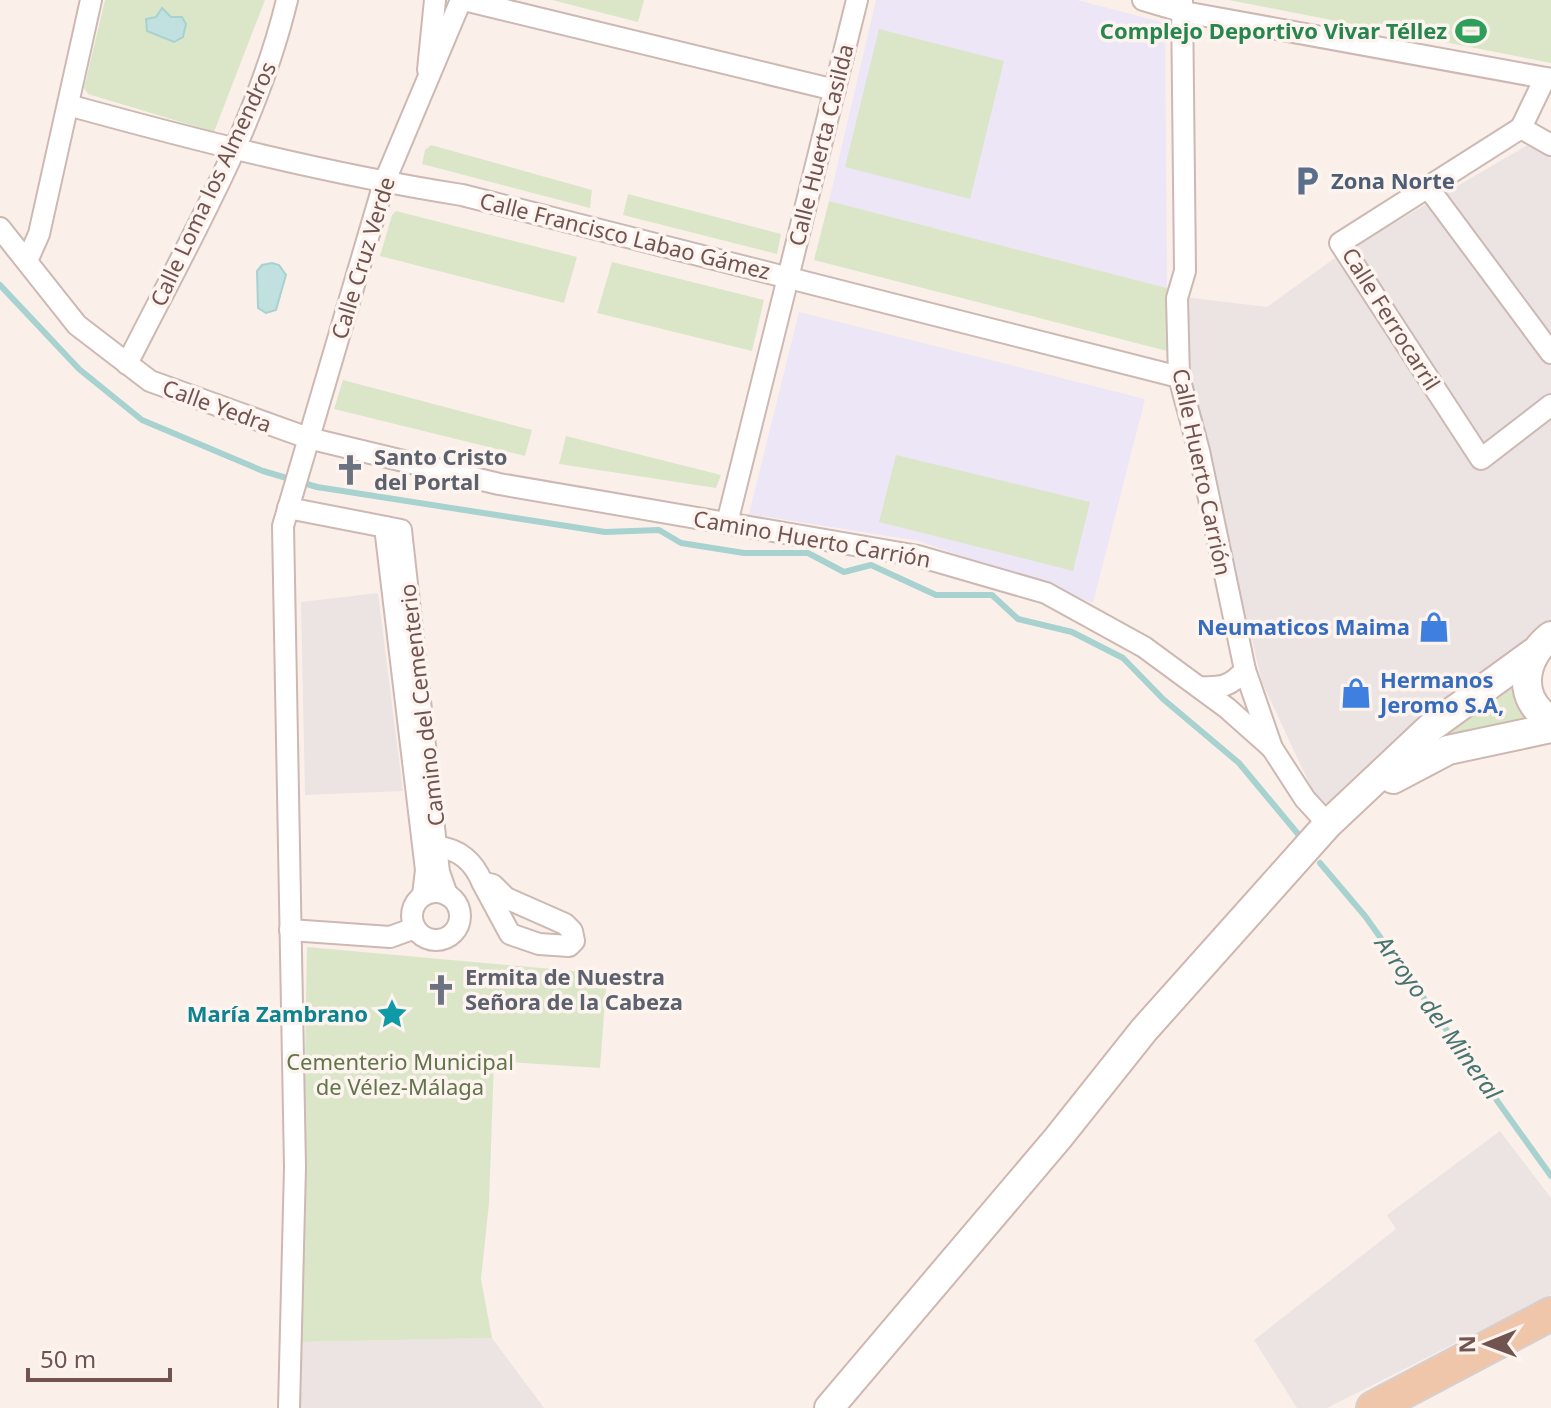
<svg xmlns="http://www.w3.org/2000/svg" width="1551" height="1408" font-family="'Noto Sans',sans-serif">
<rect width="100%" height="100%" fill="#faf0e9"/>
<g fill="#ebe4e2">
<polygon points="1533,142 1551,151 1551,629 1329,804 1317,800 1262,682 1214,483 1183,376 1185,297 1267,307 1339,255"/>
<polygon points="378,593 403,791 305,795 301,602"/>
<polygon points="1500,1131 1551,1198 1551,1295 1327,1408 1297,1408 1254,1340 1396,1229 1387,1215"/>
<polygon points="492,1338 544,1408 299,1408 300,1342"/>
</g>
<g fill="#ece6f6">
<polygon points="876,0 1077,0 1165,23 1167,288 829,201"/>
<polygon points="799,312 1145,399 1093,603 919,541 749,514"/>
</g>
<g fill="#dbe6c9">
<polygon points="105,0 265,0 214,132 88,94 84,88"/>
<polygon points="552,0 644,0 638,22"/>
<polygon points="1229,0 1551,0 1551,63"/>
<polygon points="879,29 1004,61 970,199 845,167"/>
<polygon points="431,145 592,190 590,208 422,164 425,150"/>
<polygon points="628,194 781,234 777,254 623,215"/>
<polygon points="829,201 1167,288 1167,351 814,260"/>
<polygon points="396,211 577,257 564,303 380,256 392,215"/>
<polygon points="612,262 764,300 752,351 597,313"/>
<polygon points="343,380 532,430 525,456 334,409"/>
<polygon points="566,436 721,475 716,488 559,464"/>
<polygon points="896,455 1090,502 1073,571 879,522"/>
<polygon points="1510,683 1526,722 1487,727 1437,742 1435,736"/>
<polygon points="307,947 607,974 600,1068 494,1061 489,1203 481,1279 492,1338 300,1342"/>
</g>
<g fill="#c0e1df" stroke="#a7d2cf" stroke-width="2">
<polygon points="162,8 171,17 182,17 186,24 183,37 174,42 147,31 146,19 156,17"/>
<polygon points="272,263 279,265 286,275 276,310 266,313 258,308 257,271 262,265"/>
</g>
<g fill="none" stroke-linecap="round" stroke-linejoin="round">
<g stroke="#a7d2cf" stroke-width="6">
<polyline points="0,285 79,369 142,420 263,471 317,487 605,532 659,530 681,543 744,553 808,553 844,572 871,565 936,595 992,595 1018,619 1072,632 1123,658 1163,699 1239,763 1298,834"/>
<polyline points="1320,863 1365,916 1551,1176"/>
</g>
<defs>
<g id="street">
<polyline points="464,0 835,90"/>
<polyline points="1143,0 1184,12 1551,79"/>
<polyline points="1182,0 1185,271 1177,298 1179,377 1199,451 1245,670 1272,748 1305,799 1328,824"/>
<polyline points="428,70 435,0"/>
<polyline points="1545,78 1521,128 1551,145"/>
<path d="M68 105C199 141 328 174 462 195L1179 377"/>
<polyline points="1521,128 1340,243 1481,459 1551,405"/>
<polyline points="1427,186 1551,353"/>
<polyline points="0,228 77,325 150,381 308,438 499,484 918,556 1046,593 1144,647 1227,708 1272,748"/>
<polyline points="27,261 39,234 91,0"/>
<path d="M127 364C186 246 256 129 287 0"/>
<polyline points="288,508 401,530 439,872 447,895"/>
<polyline points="727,523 857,0"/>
<polyline points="385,527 426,870 423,895"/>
<path d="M1199 687C1221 688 1230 687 1245 670"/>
<path d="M438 847C459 849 474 862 482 882L493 885 506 898 565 924 572 931 574 941 569 946 539 944 510 934 482 882"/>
<circle cx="436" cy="916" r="24"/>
<polyline points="290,930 390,937 415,928"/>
<polyline points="289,1408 295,1167 283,526 384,183 461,0"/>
</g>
<g id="secondary">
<path d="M1551 636C1522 658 1516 700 1551 720"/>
<polyline points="1393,779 1448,750 1551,728"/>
<polyline points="829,1408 1058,1138 1144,1030 1328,824 1430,728 1533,653"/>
</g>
<polyline id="primary" points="1373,1408 1551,1314"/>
</defs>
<use href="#street" stroke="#cdb8b3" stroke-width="24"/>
<use href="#secondary" stroke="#cfb7b1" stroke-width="32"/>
<use href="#primary" stroke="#d7cfce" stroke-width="36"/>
<use href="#street" stroke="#fff" stroke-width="20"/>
<use href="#secondary" stroke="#fff" stroke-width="28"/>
<use href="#primary" stroke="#f0c6aa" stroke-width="32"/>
</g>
<defs>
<symbol id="stadium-bare" viewBox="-9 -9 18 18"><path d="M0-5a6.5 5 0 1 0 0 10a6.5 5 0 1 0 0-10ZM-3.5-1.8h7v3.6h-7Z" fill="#2e9e5b" stroke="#fdf4ef" stroke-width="2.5" paint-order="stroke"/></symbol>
<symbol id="parking-bare" viewBox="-9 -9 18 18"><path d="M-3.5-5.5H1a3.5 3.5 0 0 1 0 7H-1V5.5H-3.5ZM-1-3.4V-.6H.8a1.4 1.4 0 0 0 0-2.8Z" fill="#5c6f8a" stroke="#fdf4ef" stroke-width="2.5" paint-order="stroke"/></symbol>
<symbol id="church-bare" viewBox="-9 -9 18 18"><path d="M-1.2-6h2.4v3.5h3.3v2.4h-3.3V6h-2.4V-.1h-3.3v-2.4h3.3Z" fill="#6b7280" stroke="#fdf4ef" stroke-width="2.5" paint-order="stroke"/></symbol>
<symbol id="shop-bare" viewBox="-9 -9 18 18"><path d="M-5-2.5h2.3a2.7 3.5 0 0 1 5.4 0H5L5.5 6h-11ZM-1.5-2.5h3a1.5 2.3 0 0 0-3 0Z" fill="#3f7fe0" stroke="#fdf4ef" stroke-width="2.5" paint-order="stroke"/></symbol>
<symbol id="sight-bare" viewBox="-9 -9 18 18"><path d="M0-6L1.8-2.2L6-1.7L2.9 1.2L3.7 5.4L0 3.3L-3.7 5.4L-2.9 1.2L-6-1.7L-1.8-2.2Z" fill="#0f9aa8" stroke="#fdf4ef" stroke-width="2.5" paint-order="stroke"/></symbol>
</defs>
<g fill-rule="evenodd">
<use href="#stadium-bare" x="1449" y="9" width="44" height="44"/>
<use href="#parking-bare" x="1285" y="159" width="44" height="44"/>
<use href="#church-bare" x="328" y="448" width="44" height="44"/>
<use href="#shop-bare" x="1412" y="605" width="44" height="44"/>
<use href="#shop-bare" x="1334" y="671" width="44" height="44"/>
<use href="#church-bare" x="419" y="968" width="44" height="44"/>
<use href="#sight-bare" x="370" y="992" width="44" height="44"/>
</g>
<g text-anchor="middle" stroke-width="7" stroke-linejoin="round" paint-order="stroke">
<g font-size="22" font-weight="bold" fill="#27864d" stroke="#fdf4ef" text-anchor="end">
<text x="1447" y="39">Complejo Deportivo Vivar Téllez</text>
</g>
<g font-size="22" fill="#715450" stroke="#fdf4ef">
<text transform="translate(821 145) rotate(-76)" y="8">Calle Huerta Casilda</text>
<text transform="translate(213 184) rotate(-65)" y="8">Calle Loma los Almendros</text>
<text transform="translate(625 236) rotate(14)" y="8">Calle Francisco Labao Gámez</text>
<text transform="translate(363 258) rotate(-73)" y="8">Calle Cruz Verde</text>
<text transform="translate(1391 319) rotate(58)" y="8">Calle Ferrocarril</text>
<text transform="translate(217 406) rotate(20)" y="8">Calle Yedra</text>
<text transform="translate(1202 472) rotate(78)" y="8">Calle Huerto Carrión</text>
<text transform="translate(812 539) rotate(10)" y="8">Camino Huerto Carrión</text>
<text transform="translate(422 705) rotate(-97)" y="8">Camino del Cementerio</text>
</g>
<g font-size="22" font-weight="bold" fill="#4e5e75" stroke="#fdf4ef" text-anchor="start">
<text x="1331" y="189">Zona Norte</text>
</g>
<g font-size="22" font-weight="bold" fill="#5b616d" stroke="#fdf4ef" text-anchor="start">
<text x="374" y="465">Santo Cristo<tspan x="374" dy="25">del Portal</tspan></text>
<text x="465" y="985">Ermita de Nuestra<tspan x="465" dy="25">Señora de la Cabeza</tspan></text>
</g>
<g font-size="22" font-weight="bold" fill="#366cbe" stroke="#fdf4ef" text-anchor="end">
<text x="1410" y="635">Neumaticos Maima</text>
<text x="1380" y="688" text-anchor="start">Hermanos<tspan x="1380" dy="25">Jeromo S.A,</tspan></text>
</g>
<g font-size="22" font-weight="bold" fill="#0d838f" stroke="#fdf4ef" text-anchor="end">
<text x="368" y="1022">María Zambrano</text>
</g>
<g font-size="22" fill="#607549" stroke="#fdf4ef">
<text x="400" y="1070">Cementerio Municipal<tspan x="400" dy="25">de Vélez-Málaga</tspan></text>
</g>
<g font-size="24" font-style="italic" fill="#467472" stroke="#fdf4ef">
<text transform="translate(1438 1018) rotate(54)" y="8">Arroyo del Mineral</text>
</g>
</g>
<g transform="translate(1487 1344) rotate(269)" stroke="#fdf4ef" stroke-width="6" paint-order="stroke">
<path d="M0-6L14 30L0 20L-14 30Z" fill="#715450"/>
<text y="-12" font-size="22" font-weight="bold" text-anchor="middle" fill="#715450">N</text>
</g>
<path d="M28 1368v12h142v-12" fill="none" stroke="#715450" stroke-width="4"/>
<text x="40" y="1368" font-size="24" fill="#715450" stroke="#fdf4ef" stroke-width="6" paint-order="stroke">50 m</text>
</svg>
